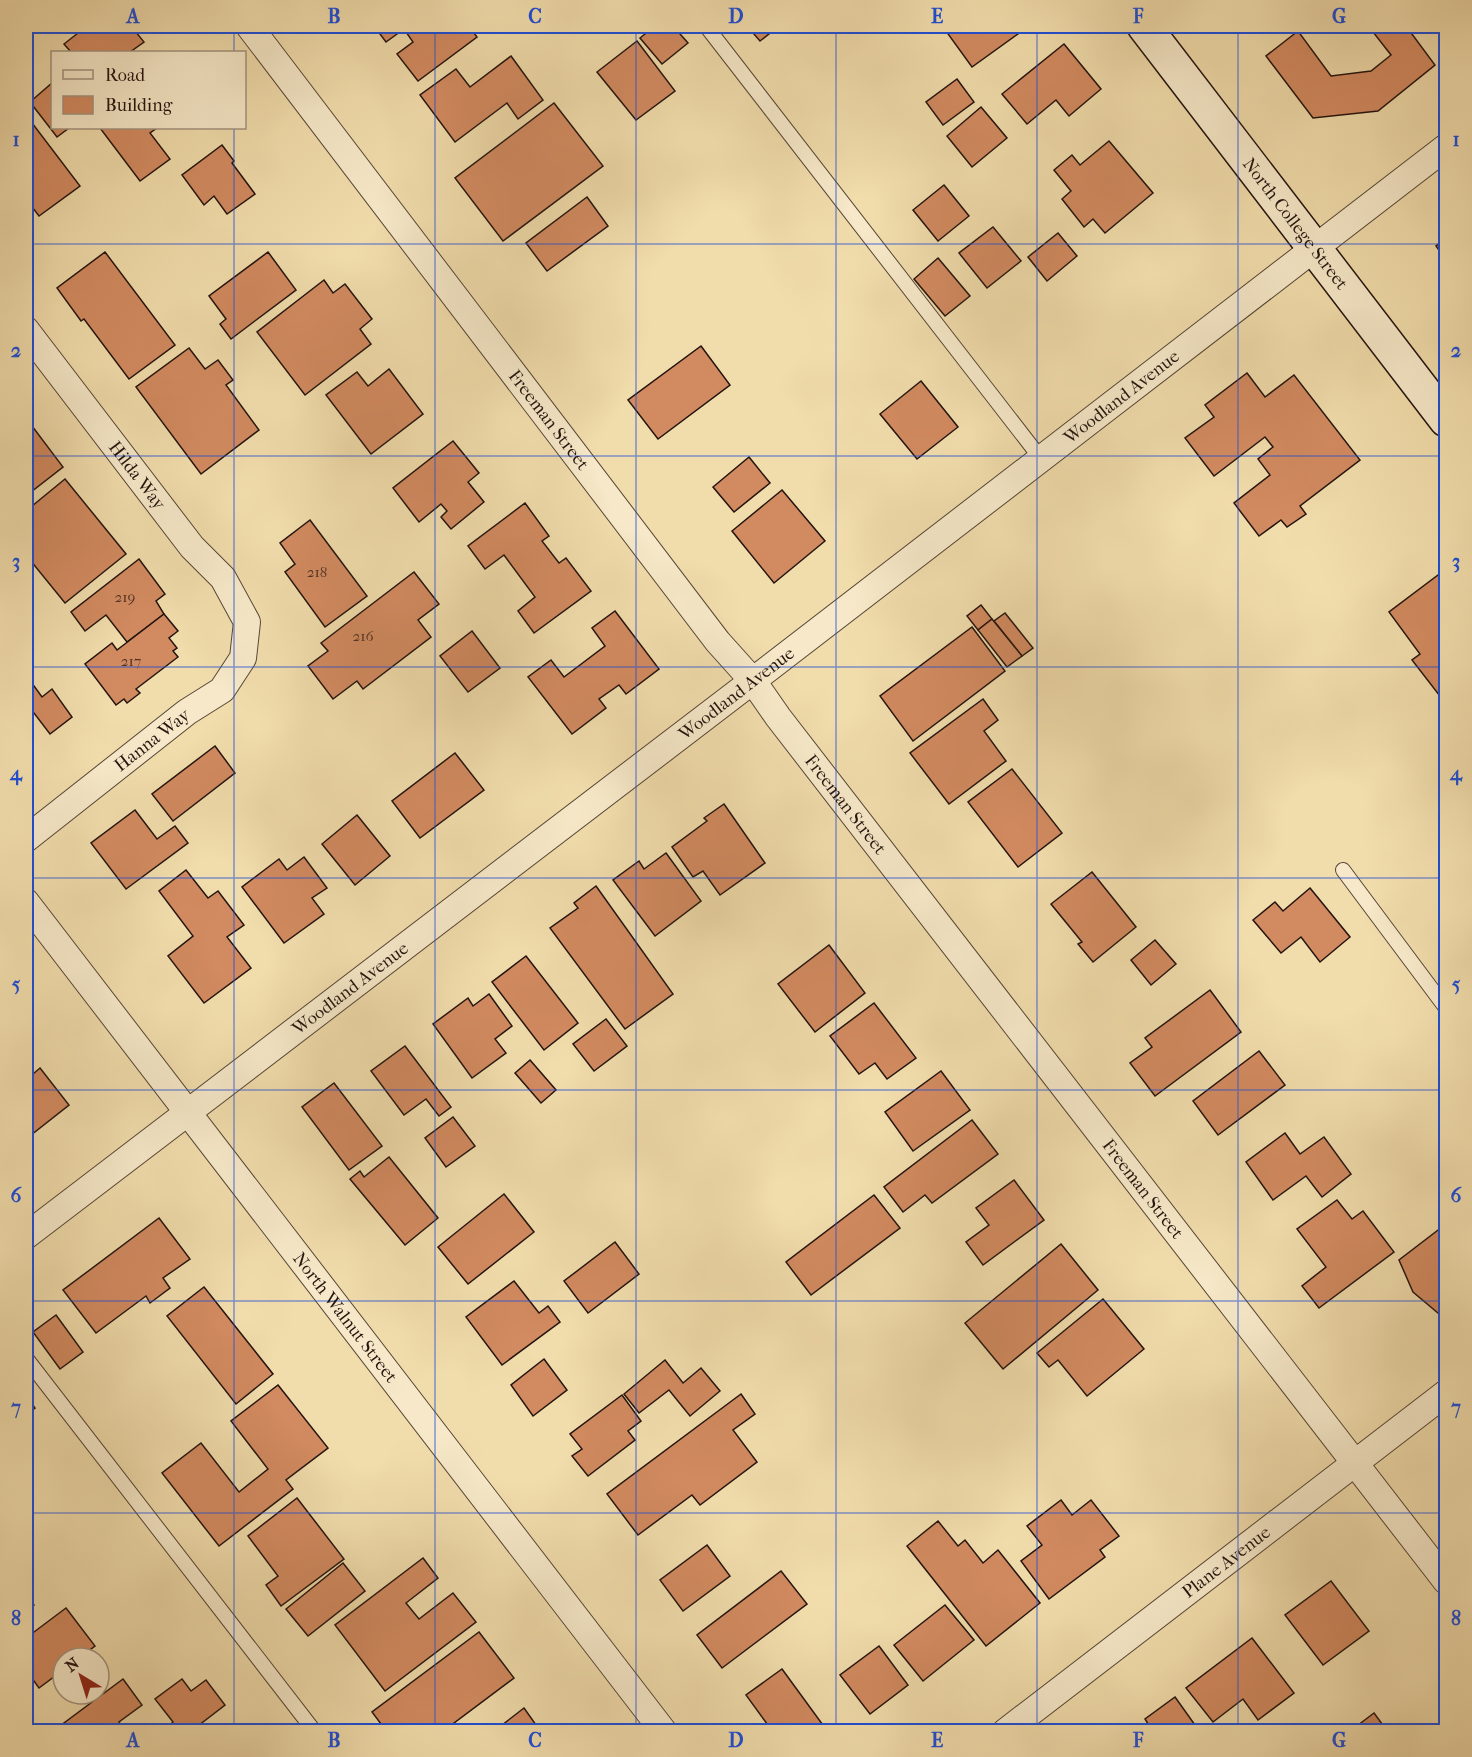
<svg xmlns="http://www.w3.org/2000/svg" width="1472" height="1757" font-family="'IM FELL French Canon',serif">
<rect width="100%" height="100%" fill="#f1dcab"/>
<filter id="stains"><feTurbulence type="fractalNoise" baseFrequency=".00333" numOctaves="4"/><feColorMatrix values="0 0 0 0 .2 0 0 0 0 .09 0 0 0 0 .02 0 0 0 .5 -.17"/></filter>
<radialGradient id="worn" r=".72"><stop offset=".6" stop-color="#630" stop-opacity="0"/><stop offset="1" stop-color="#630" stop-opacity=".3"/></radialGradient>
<g fill="#d28a60" stroke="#23140f" stroke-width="1.5">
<polygon points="87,26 131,26 144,42 130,52 71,52 64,44"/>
<polygon points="374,26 469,26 477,37 418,81 397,54 413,42 404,29 386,42"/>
<polygon points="655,26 673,26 688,43 662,64 640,38"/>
<polygon points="747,26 779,26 760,41"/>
<polygon points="946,26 1017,26 1022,31 972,67 943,27"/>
<polygon points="1382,26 1406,26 1435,65 1378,111 1313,118 1266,56 1298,31 1331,76 1371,71 1391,55 1373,32"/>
<polygon points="637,41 675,91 636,120 597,72"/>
<polygon points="1064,44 1101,89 1069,116 1056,100 1027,124 1002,94"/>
<polygon points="511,56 543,100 518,119 507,103 455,142 420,95 456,69 470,87"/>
<polygon points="957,79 974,102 943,125 926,102"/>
<polygon points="52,83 52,128 69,128 57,137 30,102"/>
<polygon points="554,103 603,166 503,241 455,178"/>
<polygon points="981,107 1007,138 972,167 947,136"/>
<polygon points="26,115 80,186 39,216 26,199"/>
<polygon points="100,128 157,128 150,133 170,159 140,181"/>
<polygon points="1109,141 1153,193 1105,233 1093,219 1084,227 1062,199 1071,191 1054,170 1072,155 1080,165"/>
<polygon points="222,145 234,161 232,163 255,194 227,214 214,196 204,205 182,175"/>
<polygon points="944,185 969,216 938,241 913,210"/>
<polygon points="587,197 608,226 547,271 526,243"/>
<polygon points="993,227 1021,261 987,288 959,253"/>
<polygon points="1058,233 1077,256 1047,281 1028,257"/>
<polygon points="1446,238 1446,260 1436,246"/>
<polygon points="105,252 175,345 129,379 84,319 81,321 57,288"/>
<polygon points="268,252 296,290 231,339 220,324 226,319 209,296"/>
<polygon points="938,258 970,296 945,316 914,279"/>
<polygon points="324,280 333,293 345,284 372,319 360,329 371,344 305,395 257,332"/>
<polygon points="701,346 730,385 658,439 628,400"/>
<polygon points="189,348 205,369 218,360 233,380 226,385 259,430 201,474 136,387"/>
<polygon points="389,369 423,414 371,454 326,395 357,372 368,386"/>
<polygon points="1247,373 1265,397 1294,375 1360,460 1300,506 1306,514 1287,527 1281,520 1259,536 1234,503 1270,475 1258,459 1273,447 1265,437 1214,476 1185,438 1214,417 1205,405"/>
<polygon points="921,381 958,427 917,459 880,414"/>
<polygon points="26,418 63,467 27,495 26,493"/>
<polygon points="453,441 479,473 468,482 484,502 451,529 441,517 447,511 441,504 419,522 393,488"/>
<polygon points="749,457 770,483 734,512 713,487"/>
<polygon points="65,479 126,554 65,603 26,555 26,511"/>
<polygon points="782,490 825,541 774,583 732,531"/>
<polygon points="525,503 549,536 542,541 559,563 566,558 591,591 534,633 518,611 535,597 504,555 485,569 468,546"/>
<polygon points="310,520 367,596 325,627 285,572 295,564 280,543"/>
<polygon points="139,559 165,594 156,601 164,614 127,642 106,615 85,631 71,612"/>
<polygon points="414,572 439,604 418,620 431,637 363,689 357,681 333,699 308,666 328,651 321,643"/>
<polygon points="1442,572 1446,577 1446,698 1443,700 1412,660 1420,654 1389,612"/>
<polygon points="981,605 992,619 978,630 967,616"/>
<polygon points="615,611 659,669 626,694 619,685 599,699 606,708 572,734 528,677 551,660 564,677 605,646 592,628"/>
<polygon points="1005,613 1033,648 1022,656 994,621"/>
<polygon points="164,614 178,631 169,638 177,648 173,651 178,657 136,689 140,693 127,703 124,699 116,705 85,664 112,643 117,650"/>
<polygon points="992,619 1022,656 1007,667 978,630"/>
<polygon points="972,627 1005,671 913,741 880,696"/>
<polygon points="472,631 500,668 468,692 440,656"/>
<polygon points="26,675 42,697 52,689 72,717 50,734 34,713 26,720"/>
<polygon points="983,699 998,720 984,731 1006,761 949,804 910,753"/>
<polygon points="215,746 235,773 173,821 152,794"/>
<polygon points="455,753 484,790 420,838 392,801"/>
<polygon points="1012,769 1062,833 1018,867 968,802"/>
<polygon points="724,804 765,863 720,895 703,871 693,877 672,847 707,821 704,818"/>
<polygon points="135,810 157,839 175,826 188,843 126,889 91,843"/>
<polygon points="357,815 390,856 355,885 322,844"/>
<polygon points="666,853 701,901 655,936 613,880 639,861 644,869"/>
<polygon points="304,857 327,888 312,898 324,914 284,943 242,887 279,859 287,870"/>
<polygon points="186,870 208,898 218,891 244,925 227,937 251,968 204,1003 168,956 193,936 159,891"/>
<polygon points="1092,872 1136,927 1093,962 1078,944 1082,942 1051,904"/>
<polygon points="596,886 673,994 625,1029 550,928 578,908 574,903"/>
<polygon points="1310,888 1350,937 1320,962 1301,937 1281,953 1253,920 1275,902 1283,911"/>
<polygon points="1155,940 1176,964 1151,985 1131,960"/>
<polygon points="829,945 865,993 815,1032 778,984"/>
<polygon points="526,956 578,1023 544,1050 492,982"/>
<polygon points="1210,990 1241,1032 1155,1096 1130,1063 1152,1047 1145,1038"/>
<polygon points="489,994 512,1026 495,1039 506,1053 472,1078 433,1024 468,998 473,1006"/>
<polygon points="874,1003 916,1058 887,1079 875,1063 859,1074 830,1036"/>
<polygon points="606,1019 627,1046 594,1071 573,1044"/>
<polygon points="405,1046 451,1107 439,1116 426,1099 404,1115 371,1071"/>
<polygon points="1259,1051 1285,1085 1218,1135 1193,1101"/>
<polygon points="530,1060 556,1090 541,1103 515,1073"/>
<polygon points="40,1068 69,1105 26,1139 26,1080"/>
<polygon points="941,1071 970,1110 913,1151 885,1112"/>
<polygon points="334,1083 382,1146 349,1170 302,1107"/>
<polygon points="453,1117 475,1146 446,1167 425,1138"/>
<polygon points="972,1120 998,1154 932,1203 925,1195 903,1212 884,1187"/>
<polygon points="1285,1133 1300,1154 1324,1137 1351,1174 1322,1197 1306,1176 1273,1200 1246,1162"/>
<polygon points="389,1157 438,1218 405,1245 350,1179 360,1171 364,1177"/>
<polygon points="1014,1180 1044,1220 983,1265 966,1242 989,1225 976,1208"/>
<polygon points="504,1194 534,1232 468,1284 438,1247"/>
<polygon points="874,1195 900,1228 811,1295 786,1262"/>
<polygon points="1337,1200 1352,1219 1363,1211 1394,1252 1319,1308 1302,1286 1326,1267 1297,1229"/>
<polygon points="159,1218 190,1259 163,1278 170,1288 150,1303 146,1296 96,1333 63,1290"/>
<polygon points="1446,1224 1446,1307 1438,1313 1413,1292 1399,1260"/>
<polygon points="615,1242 639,1274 588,1313 564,1281"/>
<polygon points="1061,1244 1098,1290 1003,1369 965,1323"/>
<polygon points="514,1281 539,1313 548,1306 560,1322 502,1365 466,1317"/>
<polygon points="204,1287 273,1374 236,1404 167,1316"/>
<polygon points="1103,1299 1144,1349 1087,1396 1058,1360 1049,1367 1037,1353"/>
<polygon points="56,1315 83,1352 60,1369 33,1332"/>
<polygon points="544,1359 567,1390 533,1416 511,1385"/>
<polygon points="665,1360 683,1383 701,1368 720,1391 690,1416 669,1390 639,1413 624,1394"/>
<polygon points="278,1385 328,1448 286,1480 293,1489 219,1546 162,1473 201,1443 239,1492 268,1469 231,1421"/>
<polygon points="741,1394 755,1414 733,1430 757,1462 700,1505 692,1495 638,1535 607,1494"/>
<polygon points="26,1395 35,1408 26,1415"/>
<polygon points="622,1395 641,1421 628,1431 635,1440 588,1476 572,1456 582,1449 570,1434"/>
<polygon points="297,1498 344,1559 281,1606 266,1585 278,1576 248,1536"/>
<polygon points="1061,1500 1072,1515 1091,1500 1119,1536 1100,1550 1105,1557 1049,1599 1021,1561 1042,1545 1027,1526"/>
<polygon points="938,1521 958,1546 965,1540 983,1563 998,1550 1040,1603 986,1646 907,1546"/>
<polygon points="707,1545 730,1576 683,1611 660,1580"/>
<polygon points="423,1558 438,1578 406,1603 419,1619 453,1593 476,1622 385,1691 335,1625"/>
<polygon points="343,1563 365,1591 308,1636 286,1609"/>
<polygon points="781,1571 807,1604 722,1668 697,1635"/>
<polygon points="1331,1581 1369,1631 1323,1665 1285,1615"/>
<polygon points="26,1594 34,1605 26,1611"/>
<polygon points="945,1605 974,1640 923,1681 894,1645"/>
<polygon points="66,1608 95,1646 79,1658 63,1658 63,1670 39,1688 26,1670 26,1638"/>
<polygon points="479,1632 514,1678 442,1732 387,1732 372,1712"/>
<polygon points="1252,1638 1294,1693 1258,1720 1243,1699 1213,1722 1186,1688"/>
<polygon points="879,1646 908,1685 870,1714 840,1675"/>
<polygon points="782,1669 828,1732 773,1732 746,1695"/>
<polygon points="123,1679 142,1705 119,1722 125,1732 64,1732 60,1726"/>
<polygon points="182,1679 191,1691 206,1680 225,1705 190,1732 161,1732 173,1722 155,1699"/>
<polygon points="1175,1697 1200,1732 1153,1732 1145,1719"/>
<polygon points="524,1708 541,1732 493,1732"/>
<polygon points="1374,1713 1388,1732 1349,1732"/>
</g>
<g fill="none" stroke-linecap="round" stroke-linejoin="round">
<defs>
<g id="lane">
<polyline points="706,26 1042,460"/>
<polyline points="1343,870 1446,1008"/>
<polyline points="26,1358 315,1732"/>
</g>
<g id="street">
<path id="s1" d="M249 26 718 642 753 681 778 717 1446 1581"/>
<path id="s2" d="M26 330 192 547 223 578 247 622 243 658 222 690 187 712 26 839"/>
<path id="s3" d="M26 902 664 1732"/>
<path id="s4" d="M26 1236C268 1050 512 866 755 679 986 503 1215 323 1446 147"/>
<path id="s5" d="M1005 1732 1446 1393"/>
</g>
<g id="secondary">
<path id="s6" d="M1144 26 1446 420"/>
</g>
</defs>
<use href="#lane" stroke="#564636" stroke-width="16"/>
<use href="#street" stroke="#564636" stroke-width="28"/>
<use href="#secondary" stroke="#23140f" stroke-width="36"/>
<use href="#lane" stroke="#f6e8c8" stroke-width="14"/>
<use href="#street" stroke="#f6e8c8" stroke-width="26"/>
<use href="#secondary" stroke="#f6e8c8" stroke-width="33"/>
</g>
<path fill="none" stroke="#1d4ed8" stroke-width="1.5" stroke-opacity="0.55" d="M234 26V52M435 26V1732M636 26V1732M836 26V1732M1037 26V1732M1238 26V1732M234 128V1732M26 244H1446M26 456H1446M26 667H1446M26 878H1446M26 1090H1446M26 1301H1446M26 1513H1446"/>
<g text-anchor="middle" stroke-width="4.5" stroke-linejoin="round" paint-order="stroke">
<g font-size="15" fill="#4f3223">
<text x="317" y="577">218</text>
<text x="125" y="602">219</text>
<text x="363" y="641">216</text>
<text x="131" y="666">217</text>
</g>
<g font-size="18" fill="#23140f" stroke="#f6e8c8">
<text dy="6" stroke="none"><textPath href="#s6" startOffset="249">North College Street</textPath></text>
<text dy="6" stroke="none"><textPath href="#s4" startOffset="1380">Woodland Avenue</textPath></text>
<text dy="6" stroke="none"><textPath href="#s1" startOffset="495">Freeman Street</textPath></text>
<text dy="6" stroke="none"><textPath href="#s2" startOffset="183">Hilda Way</textPath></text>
<text dy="6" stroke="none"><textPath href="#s4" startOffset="894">Woodland Avenue</textPath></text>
<text transform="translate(152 740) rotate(-38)" y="6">Hanna Way</text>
<text dy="6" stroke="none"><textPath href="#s1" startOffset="981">Freeman Street</textPath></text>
<text dy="6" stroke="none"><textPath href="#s4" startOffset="408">Woodland Avenue</textPath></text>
<text dy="6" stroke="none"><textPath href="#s1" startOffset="1467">Freeman Street</textPath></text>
<text dy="6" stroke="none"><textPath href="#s3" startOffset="524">North Walnut Street</textPath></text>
<text dy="6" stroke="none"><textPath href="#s5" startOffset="279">Plane Avenue</textPath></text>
</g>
</g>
<rect width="1472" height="1757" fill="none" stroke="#f1dcab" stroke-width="66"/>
<rect x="51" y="51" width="195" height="78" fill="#f6e8c8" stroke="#a2937e" stroke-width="1.5"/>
<rect x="63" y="70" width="30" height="9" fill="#f6e8c8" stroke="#a2937e" stroke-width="1.5"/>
<text x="105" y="81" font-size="18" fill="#23140f">Road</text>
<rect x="63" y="96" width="30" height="18" fill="#d28a60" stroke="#a2937e" stroke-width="1.5"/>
<text x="105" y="111" font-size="18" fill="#23140f">Building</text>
<g transform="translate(81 1676) rotate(322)"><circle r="28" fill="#f6e8c8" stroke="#a2937e" stroke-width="1.5"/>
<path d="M0-4.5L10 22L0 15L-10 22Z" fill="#8f2418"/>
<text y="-9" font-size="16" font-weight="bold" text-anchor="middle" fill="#23140f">N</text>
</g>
<rect x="33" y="33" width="1406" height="1691" fill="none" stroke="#1d4ed8" stroke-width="2"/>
<g font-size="20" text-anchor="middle" font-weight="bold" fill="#1d4ed8">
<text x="133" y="23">A</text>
<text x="334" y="23">B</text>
<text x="535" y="23">C</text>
<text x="736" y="23">D</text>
<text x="937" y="23">E</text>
<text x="1138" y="23">F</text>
<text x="1339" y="23">G</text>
<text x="16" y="146">1</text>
<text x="1456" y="146">1</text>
<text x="16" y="357">2</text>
<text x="1456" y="357">2</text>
<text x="16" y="568">3</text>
<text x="1456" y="568">3</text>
<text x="16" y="780">4</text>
<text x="1456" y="780">4</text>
<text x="16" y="991">5</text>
<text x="1456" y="991">5</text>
<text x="16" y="1202">6</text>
<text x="1456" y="1202">6</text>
<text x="16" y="1414">7</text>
<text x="1456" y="1414">7</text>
<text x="16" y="1625">8</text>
<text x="1456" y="1625">8</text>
<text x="133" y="1747">A</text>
<text x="334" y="1747">B</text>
<text x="535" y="1747">C</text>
<text x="736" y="1747">D</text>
<text x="937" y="1747">E</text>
<text x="1138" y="1747">F</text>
<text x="1339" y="1747">G</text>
</g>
<rect width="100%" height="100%" filter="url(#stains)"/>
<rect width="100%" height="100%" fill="url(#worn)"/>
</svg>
